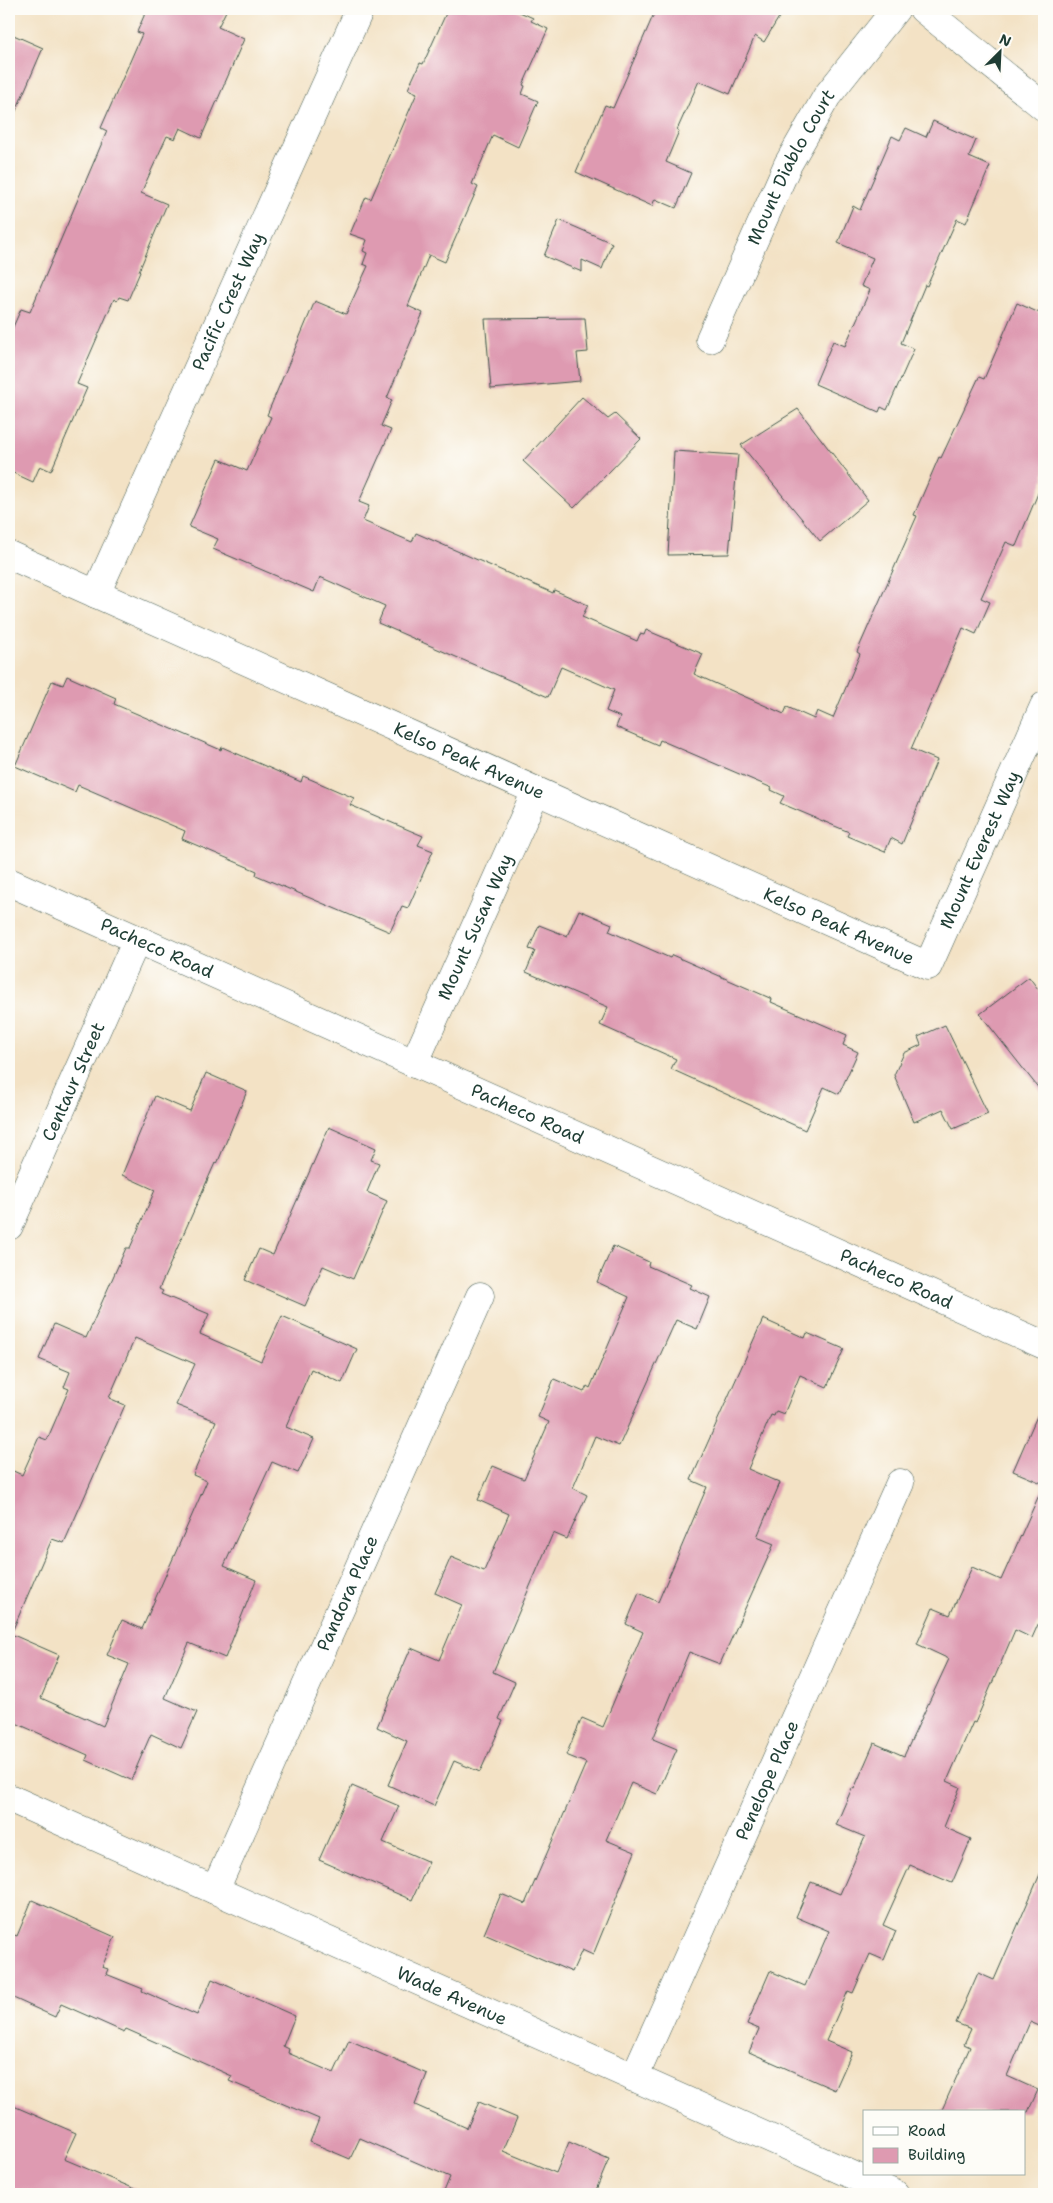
<svg xmlns="http://www.w3.org/2000/svg" width="1053" height="2203" font-family="'Shantell Sans',sans-serif">
<rect width="100%" height="100%" fill="#fdfcf7"/>
<filter id="ink" filterUnits="userSpaceOnUse"><feTurbulence type="fractalNoise" baseFrequency=".02" numOctaves="2"/><feDisplacementMap in="SourceGraphic" scale="10" xChannelSelector="R" yChannelSelector="G"/><feConvolveMatrix kernelMatrix="1 2 1 2 8 2 1 2 1" color-interpolation-filters="sRGB"/></filter>
<filter id="wash" filterUnits="userSpaceOnUse"><feTurbulence type="fractalNoise" baseFrequency=".0096" numOctaves="4" result="noise"/><feDisplacementMap in="SourceGraphic" scale="20" xChannelSelector="R" yChannelSelector="G"/><feGaussianBlur stdDeviation="1.12" result="paint"/><feColorMatrix in="noise" values="0 0 0 0 0 0 0 0 0 0 0 0 0 0 0 0 0 1.4 0 .05"/><feComposite in="paint" operator="in"/></filter>
<g filter="url(#wash)">
<rect width="100%" height="100%" fill="#f3e2c5"/>
<g id="blocks">
<g fill="#de9ab1" fill-rule="evenodd">
<polygon points="147,9 227,9 218,27 244,39 201,138 180,128 175,139 167,136 141,193 167,204 139,271 140,272 128,300 119,297 117,301 114,299 77,384 87,388 51,471 40,466 33,482 9,471 9,336 21,309 30,312 107,131 101,128 142,34 137,32"/>
<polygon points="448,9 513,9 533,18 531,21 548,29 523,85 525,86 522,94 538,101 518,147 493,135 472,184 478,187 445,262 429,255 408,306 423,313 387,398 392,400 381,426 391,430 359,502 369,506 363,521 412,542 416,533 553,593 554,590 588,605 582,617 637,641 640,634 644,635 646,630 703,654 694,674 784,714 787,707 814,719 817,711 833,718 860,654 857,652 917,516 914,515 939,457 941,458 979,377 984,379 1017,303 1044,315 1044,479 1016,546 1006,542 981,598 990,602 976,634 963,628 911,749 937,760 902,844 891,838 885,852 847,836 849,832 780,803 784,796 771,790 772,788 660,740 658,745 616,727 620,717 606,711 614,690 561,667 548,697 378,623 385,606 320,577 314,592 213,549 218,539 189,527 219,459 247,471 271,417 267,415 315,301 346,314 368,266 363,264 367,253 363,251 367,240 350,234 366,197 371,199 417,93 408,89 420,63 423,64"/>
<polygon points="656,9 784,9 764,42 755,36 730,94 699,81 677,130 679,131 666,162 691,173 676,208 655,199 652,206 576,172 605,105 613,108"/>
<polygon points="9,33 43,48 9,127"/>
<polygon points="933,121 976,140 969,157 990,166 966,223 957,219 927,286 925,285 901,343 914,349 887,410 881,407 879,412 815,384 833,341 845,346 870,290 861,286 873,258 838,243 853,206 860,210 892,136 900,140 906,128 926,137"/>
<polygon points="559,220 612,243 602,269 582,260 582,272 544,256"/>
<polygon points="585,318 588,352 577,353 580,381 491,389 485,319"/>
<polygon points="582,397 608,419 615,414 641,439 574,508 523,461"/>
<polygon points="798,409 868,500 820,541 741,445"/>
<polygon points="674,451 738,455 729,554 668,555"/>
<polygon points="67,676 116,698 114,704 221,750 222,747 301,782 303,776 354,798 350,805 423,836 418,845 433,851 408,908 402,906 390,932 256,875 257,871 182,839 185,831 78,785 75,792 15,766 52,681 63,685"/>
<polygon points="579,910 612,924 609,931 670,958 672,955 772,999 771,1002 847,1035 843,1045 858,1052 839,1094 824,1087 805,1130 671,1069 676,1059 600,1025 608,1007 526,972 535,951 529,949 539,925 567,936"/>
<polygon points="1029,977 1044,997 1044,1095 980,1014"/>
<polygon points="945,1025 988,1114 953,1129 943,1109 914,1122 894,1075 904,1053 921,1045 918,1037"/>
<path d="M206 1073 247 1091 217 1164 215 1163 159 1289 163 1291 161 1294 209 1314 200 1334 261 1361 282 1316 357 1349 342 1383 311 1369 286 1427 314 1439 298 1473 272 1462 224 1566 256 1580 225 1658 189 1643 165 1698 197 1712 181 1748 151 1734 131 1780 86 1760 88 1755 9 1720V1469L22 1475 39 1437 47 1440 69 1389 64 1387 70 1372 39 1359 54 1324 86 1338 126 1248H130L155 1190 122 1175 155 1096 190 1111ZM135 1338 195 1364 176 1405 216 1421 193 1475 207 1481 142 1629 122 1620 107 1655 129 1664 103 1726 41 1698 59 1655 11 1634 52 1539 64 1543 125 1405 109 1398Z"/>
<polygon points="329,1127 376,1148 371,1160 379,1163 367,1192 387,1201 353,1279 323,1266 305,1306 245,1280 259,1249 273,1255"/>
<polygon points="613,1246 649,1262 648,1266 692,1285 690,1288 710,1297 697,1329 676,1320 619,1446 595,1436 573,1488 587,1495 567,1539 553,1533 493,1672 515,1682 499,1719 503,1721 480,1772 454,1761 434,1806 388,1785 407,1741 377,1727 411,1648 439,1660 462,1605 435,1593 451,1557 484,1571 509,1514 478,1500 493,1466 524,1479 549,1422 538,1417 554,1379 584,1392 587,1386 590,1388 629,1297 597,1282"/>
<polygon points="763,1319 805,1338 807,1333 844,1349 827,1387 800,1375 784,1414 776,1411 774,1416 771,1415 748,1469 780,1483 757,1537 774,1544 720,1664 689,1652 653,1739 677,1749 657,1794 631,1783 606,1840 635,1852 593,1955 582,1950 572,1972 484,1934 501,1894 525,1904 586,1763 566,1755 582,1718 603,1727 643,1632 626,1624 639,1593 658,1602 707,1487 691,1480"/>
<polygon points="1044,1400 1044,1611 1032,1638 1015,1630 975,1723 973,1722 947,1781 960,1787 944,1827 971,1839 952,1883 910,1865 883,1925 896,1931 884,1960 870,1954 853,1993 848,1991 826,2041 852,2052 835,2090 749,2052 759,2029 747,2024 770,1971 805,1986 829,1931 796,1917 811,1882 840,1894 865,1837 836,1825 852,1788 854,1789 874,1743 904,1756 949,1659 917,1644 933,1608 950,1615 972,1567 1001,1580 1044,1484 1013,1471"/>
<polygon points="352,1786 399,1806 383,1842 429,1862 412,1900 319,1860"/>
<polygon points="1044,1865 1044,2028 1030,2022 1007,2076 1038,2090 1028,2112 941,2112 970,2047 964,2044 971,2029 956,2023 978,1973 994,1980"/>
<polygon points="32,1900 115,1937 102,1967 108,1969 106,1974 143,1989 142,1991 197,2015 212,1979 295,2016 283,2046 289,2049 288,2053 334,2073 349,2040 427,2074 415,2105 467,2128 479,2102 517,2118 503,2151 556,2173 569,2142 609,2159 596,2190 605,2194 443,2194 450,2177 360,2138 350,2159 310,2142 319,2119 229,2081 232,2076 126,2029 124,2032 61,2004 55,2017 9,1996 9,1933 17,1936"/>
<polygon points="9,2104 76,2133 64,2159 147,2194 25,2194 9,2188"/>
</g>
</g>
</g>
<g filter="url(#ink)">
<use href="#blocks" fill-opacity="0" stroke="#3f564a" stroke-width="1"/>
<g fill="none" stroke-linecap="round" stroke-linejoin="round">
<defs>
<g id="minor">
<polyline points="923,9 1044,107"/>
<path id="s1" d="M710 339 788 164 827 96 896 9"/>
<path id="s2" d="M9 555 928 966 1044 706"/>
<path id="s3" d="M96 594 360 9"/>
<path id="s4" d="M9 882 1044 1345"/>
<path id="s5" d="M414 1064 536 791"/>
<path id="s6" d="M9 1226 137 939"/>
<path id="s7" d="M9 1798 895 2194"/>
<path id="s8" d="M215 1890 480 1296"/>
<path id="s9" d="M634 2078 900 1483"/>
</g>
</defs>
<use href="#minor" stroke="#3f564a" stroke-width="29"/>
<use href="#minor" stroke="#fff" stroke-width="28"/>
</g>
</g>
<g text-anchor="middle" stroke-width="4" stroke-linejoin="round" paint-order="stroke">
<g font-size="18" fill="#1f3d34" stroke="#fdfcf7">
<text dy="6" stroke="none"><textPath href="#s1" startOffset="190">Mount Diablo Court</textPath></text>
<text dy="6" stroke="none"><textPath href="#s3" startOffset="321">Pacific Crest Way</textPath></text>
<text dy="6" stroke="none"><textPath href="#s2" startOffset="504">Kelso Peak Avenue</textPath></text>
<text dy="6" stroke="none"><textPath href="#s2" startOffset="1134">Mount Everest Way</textPath></text>
<text dy="6" stroke="none"><textPath href="#s2" startOffset="909">Kelso Peak Avenue</textPath></text>
<text dy="6" stroke="none"><textPath href="#s5" startOffset="150">Mount Susan Way</textPath></text>
<text dy="6" stroke="none"><textPath href="#s4" startOffset="162">Pacheco Road</textPath></text>
<text dy="6" stroke="none"><textPath href="#s6" startOffset="158">Centaur Street</textPath></text>
<text dy="6" stroke="none"><textPath href="#s4" startOffset="568">Pacheco Road</textPath></text>
<text dy="6" stroke="none"><textPath href="#s4" startOffset="972">Pacheco Road</textPath></text>
<text dy="6" stroke="none"><textPath href="#s8" startOffset="325">Pandora Place</textPath></text>
<text dy="6" stroke="none"><textPath href="#s9" startOffset="326">Penelope Place</textPath></text>
<text dy="6" stroke="none"><textPath href="#s7" startOffset="485">Wade Avenue</textPath></text>
</g>
</g>
<rect width="1053" height="2203" fill="none" stroke="#fdfcf7" stroke-width="30"/>
<rect x="863" y="2110" width="162" height="65" fill="#fdfcf7" stroke="#a4b0a9"/>
<rect x="873" y="2127" width="25" height="8" fill="#ffffff" stroke="#a4b0a9"/>
<text x="908" y="2136" font-size="15" fill="#1f3d34">Road</text>
<rect x="873" y="2148" width="25" height="15" fill="#de9ab1" stroke="#a4b0a9"/>
<text x="908" y="2160" font-size="15" fill="#1f3d34">Building</text>
<g transform="translate(1000 52) rotate(24)" stroke="#fdfcf7" stroke-width="4" paint-order="stroke">
<path d="M0-4L9 19L0 12L-9 19Z" fill="#1f3d34"/>
<text y="-8" font-size="14" font-weight="bold" text-anchor="middle" fill="#1f3d34">N</text>
</g>
</svg>
